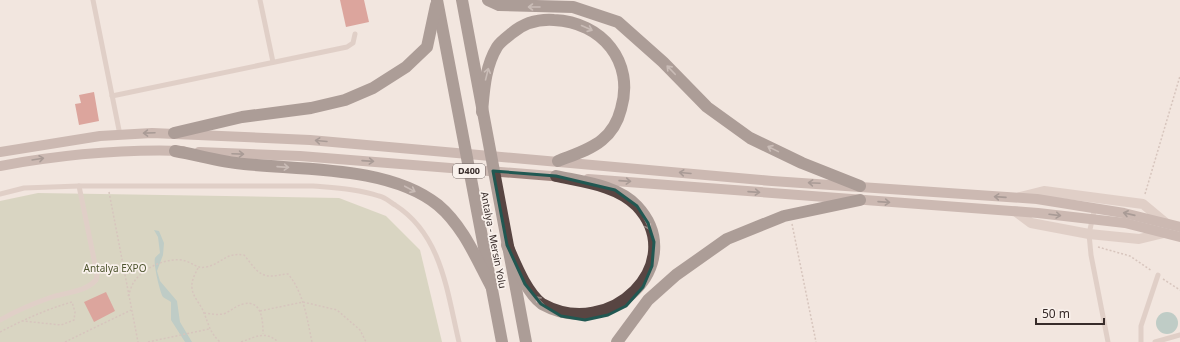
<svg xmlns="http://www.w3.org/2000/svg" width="1180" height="342" font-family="'Noto Sans',sans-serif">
<rect width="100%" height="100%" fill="#f2e6df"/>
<polygon fill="#bbc1a0" points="38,193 339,198 386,216 420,250 442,342 0,342 0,201"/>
<g fill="#80aea8">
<path d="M154 230 159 231 164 243 163 255 157 271 160 281 177 301 180 322 192 342H185L171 320V302C169 300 165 299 163 297 160 293 153 263 155 258 156 256 158 255 160 253L158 237Z"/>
<circle cx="1167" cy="323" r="11"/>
</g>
<g fill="#c0574f">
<polygon points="340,0 364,0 369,22 346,27"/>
<polygon points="94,92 99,121 79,125 75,104 81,103 79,95"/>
<polygon points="106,292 115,311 94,322 84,302"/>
</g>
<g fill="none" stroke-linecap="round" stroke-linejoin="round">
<g stroke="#b69e96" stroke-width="1.5" stroke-dasharray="2 2" stroke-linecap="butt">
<polyline points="109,192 138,342"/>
<polyline points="1145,194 1180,76"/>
<polyline points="792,224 816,342"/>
<polyline points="1098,247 1130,256 1152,271"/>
<path d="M198 268C195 274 191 281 192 288 193 298 201 304 204 313 209 325 210 333 220 342"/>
<polyline points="1163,279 1180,290"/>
<path d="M128 296C130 292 131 286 134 282 143 267 170 256 186 261 194 264 198 269 206 267 222 264 225 252 244 255 252 264 258 277 272 276 277 276 282 274 288 274 304 293 307 319 312 342"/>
<polyline points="260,311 303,302 337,310 360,330 366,342"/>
<path d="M204 313C211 314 217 315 223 314 230 312 235 306 243 304 262 299 263 321 263 334"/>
<path d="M0 332C23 320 47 309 72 302L75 312 74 320 61 325 23 321"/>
<polyline points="65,342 131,310"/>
<polyline points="148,342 209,329"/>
<path d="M241 342C256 337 265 330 278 342"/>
</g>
<g stroke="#cab4ac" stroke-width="5">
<polyline points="93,0 120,135"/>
<polyline points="260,0 273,62"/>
<polyline points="112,96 347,47 353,43 355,34"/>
<path d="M0 194 24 188 79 186H313C335 188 358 189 379 196 385 197 390 202 395 205 442 235 447 292 459 342"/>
<polyline points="1095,207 1089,234 1091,255 1108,342"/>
<path d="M0 320C16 311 32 304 49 298 65 292 84 293 96 280L97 274 79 186"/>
<polyline points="1141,342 1141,326 1158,275"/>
<polyline points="1155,342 1180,335"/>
</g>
<g stroke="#cab4ac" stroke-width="10">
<polyline points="1020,197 1044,191 1143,204 1167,224"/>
<polyline points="1015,211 1031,223 1089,234 1139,239 1164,233"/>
</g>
<g stroke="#9d837d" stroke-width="10">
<polyline points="0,152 100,136 152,133 310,140 772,181 1037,199 1124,213 1180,227"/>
<polyline points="199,152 300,156 564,177"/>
<path d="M0 166C60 155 122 149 183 151"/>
<polyline points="588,179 1038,213 1125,223 1180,237"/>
</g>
<g stroke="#584542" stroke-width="12">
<polyline points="437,0 502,342"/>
<polyline points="462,0 526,342"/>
<polyline points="488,0 499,5 573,7 618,22 663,62 707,107 750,138 802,163 860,186"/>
<path d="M482 112C484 90 485 67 497 47 500 42 507 37 512 33 524 23 539 19 554 20 602 22 635 62 621 109 618 121 612 132 602 140 590 150 573 155 558 161"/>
<polyline points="174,133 242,117 311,108 345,100 373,88 406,67 427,47 436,5"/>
<path d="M175 151C198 155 221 162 244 164 303 170 390 166 438 205 463 226 476 258 491 286"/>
<path d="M507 245C515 263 526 292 542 304 610 342 690 263 637 206 617 185 583 182 556 176"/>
<polyline points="617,342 648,300 676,275 727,239 784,216 860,200"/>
</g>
</g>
<defs><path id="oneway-shaft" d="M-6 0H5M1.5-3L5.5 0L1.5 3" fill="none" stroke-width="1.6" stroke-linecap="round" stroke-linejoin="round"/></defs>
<g stroke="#988a86">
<use href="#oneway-shaft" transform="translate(534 7) rotate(-180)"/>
<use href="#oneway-shaft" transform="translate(587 28) rotate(24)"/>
<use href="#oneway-shaft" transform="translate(671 70) rotate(-134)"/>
<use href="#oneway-shaft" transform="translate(487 74) rotate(-76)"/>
<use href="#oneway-shaft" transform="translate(773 149) rotate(-154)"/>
<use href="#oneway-shaft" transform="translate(283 167) rotate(4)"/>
<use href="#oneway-shaft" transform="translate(410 189) rotate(28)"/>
<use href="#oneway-shaft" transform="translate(647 224) rotate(65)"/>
<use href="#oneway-shaft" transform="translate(540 301) rotate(-134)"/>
</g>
<g stroke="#51423f">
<use href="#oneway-shaft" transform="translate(149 133) rotate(178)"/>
<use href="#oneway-shaft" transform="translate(321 141) rotate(-175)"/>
<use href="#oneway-shaft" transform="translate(238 154) rotate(2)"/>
<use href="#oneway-shaft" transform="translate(38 159) rotate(-9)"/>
<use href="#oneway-shaft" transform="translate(368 161) rotate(4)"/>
<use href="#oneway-shaft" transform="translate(685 173) rotate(-175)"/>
<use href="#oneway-shaft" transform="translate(625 181) rotate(4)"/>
<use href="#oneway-shaft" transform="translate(814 183) rotate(-177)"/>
<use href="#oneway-shaft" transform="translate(754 192) rotate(4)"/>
<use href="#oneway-shaft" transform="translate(1000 197) rotate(-176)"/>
<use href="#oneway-shaft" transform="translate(884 202) rotate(4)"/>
<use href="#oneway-shaft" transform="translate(1129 214) rotate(-167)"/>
<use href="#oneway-shaft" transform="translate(1055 215) rotate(7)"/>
</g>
<path d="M0 0H1180V342H0ZM493 171 556 176 615 190 637 206 648 223 654 242 652 266 643 287 626 306 608 315 585 320 561 316 541 304 525 284 507 245Z" fill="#f2e6df" fill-opacity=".55" fill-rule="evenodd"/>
<path fill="none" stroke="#215852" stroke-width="3" stroke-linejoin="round" d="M493 171 556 176 615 190 637 206 648 223 654 242 652 266 643 287 626 306 608 315 585 320 561 316 541 304 525 284 507 245Z"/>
<g text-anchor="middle" stroke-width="3.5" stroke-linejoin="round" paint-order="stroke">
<rect fill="#f9f1ec" stroke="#726764" stroke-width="1" x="453" y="164" width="32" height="14" rx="3"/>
<g font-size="9" font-weight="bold" fill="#382c2a">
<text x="469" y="174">D400</text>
</g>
<g font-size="10" fill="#382c2a" stroke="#f9f1ec">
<text transform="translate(494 240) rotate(79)" y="4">Antalya - Mersin Yolu</text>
</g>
<g font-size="10" fill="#4e552f" stroke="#f9f1ec">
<text x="115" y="272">Antalya EXPO</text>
</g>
</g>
<path d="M1036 318v6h68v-6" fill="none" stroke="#382c2a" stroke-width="2"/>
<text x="1042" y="318" font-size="12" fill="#382c2a" stroke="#f9f1ec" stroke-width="3" paint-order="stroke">50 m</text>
</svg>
